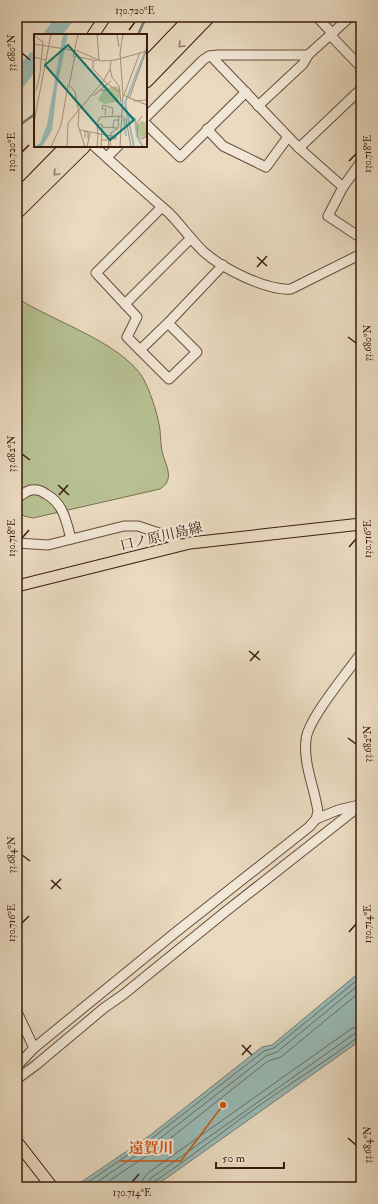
<svg xmlns="http://www.w3.org/2000/svg" width="378" height="1204" font-family="'IM FELL Double Pica','Noto Serif JP',serif">
<rect width="100%" height="100%" fill="#e9dac0"/>
<filter id="stains"><feTurbulence type="fractalNoise" baseFrequency=".005" numOctaves="4"/><feColorMatrix values="0 0 0 0 .2 0 0 0 0 .09 0 0 0 0 .02 0 0 0 .5 -.17"/></filter>
<radialGradient id="worn" r=".72"><stop offset=".6" stop-color="#630" stop-opacity="0"/><stop offset="1" stop-color="#630" stop-opacity=".3"/></radialGradient>
<path fill="#b6c092" stroke="#796e50" d="M17 298C52 321 121 342 143 378 150 391 156 409 159 424 161 432 160 442 162 451 165 465 176 479 160 489L33 518 24 516 17 509Z"/>
<polygon fill="#98bab6" stroke="#737b73" points="361,971 361,1040 154,1187 74,1187 149,1136 262,1047 272,1045"/>
<g fill="none" stroke-linecap="round" stroke-linejoin="round">
<g stroke="#6a6b62" stroke-width="1">
<polyline points="81,1187 151,1139 264,1051 274,1048 361,977"/>
<polyline points="90,1187 154,1143 266,1056 277,1052 361,983"/>
<polyline points="100,1187 158,1148 268,1061 281,1057 361,991"/>
<polyline points="141,1187 143,1179 148,1173 351,1029 361,1026"/>
<polyline points="147,1187 151,1178 354,1034 361,1032"/>
<path d="M152 1187 154 1182C193 1156 229 1126 267 1100 297 1079 328 1060 357 1038L361 1037"/>
</g>
<g stroke="#737b73" stroke-width="2.5">
<polyline points="138,35 146,17"/>
<polyline points="17,127 35,114"/>
</g>
<g stroke="#98bab6" stroke-width="16">
<polyline points="52,35 66,17"/>
<polyline points="17,82 35,59"/>
</g>
<defs>
<g id="minor">
<polyline points="317,17 333,34"/>
<polyline points="331,36 361,67"/>
<polyline points="211,56 299,148 343,187"/>
<polyline points="258,106 303,64 308,55"/>
<polyline points="146,117 203,60 209,56 218,55 308,55 350,17"/>
<polyline points="146,124 180,157 246,92"/>
<polyline points="207,129 223,146 266,167 288,137"/>
<path d="M94 146C119 169 144 191 169 213 181 225 191 240 204 252 222 268 266 291 291 289L361 254"/>
<polyline points="299,148 361,89"/>
<polyline points="107,157 118,146"/>
<polyline points="361,162 343,187 328,216 361,238"/>
<polyline points="162,207 96,273 137,317 127,337 169,379 197,352 168,323 223,265"/>
<polyline points="125,304 191,238"/>
<polyline points="140,350 168,323"/>
<path d="M17 497C22 496 26 491 31 490 36 489 42 491 46 494 64 504 66 521 71 539"/>
<polyline points="17,543 48,545 124,526 138,526 165,535 181,545"/>
<polyline points="316,819 338,810 359,805"/>
<path d="M17 1012 34 1048 176 932 309 827 316 819 318 812C315 789 303 764 306 740 307 720 348 672 361 653"/>
<polyline points="17,1066 34,1048"/>
<polyline points="17,1079 36,1065 104,1008 124,994 225,912 361,805"/>
</g>
<g id="major">
<polyline points="93,35 105,17"/>
<polyline points="17,586 190,543 361,524"/>
<polyline points="17,1142 52,1187"/>
</g>
<g id="highway">
<polyline points="146,65 192,17"/>
<polyline points="146,81 208,17"/>
<polyline points="17,197 67,146"/>
<polyline points="17,212 84,146"/>
</g>
</defs>
<use href="#minor" stroke="#674c3a" stroke-width="11"/>
<use href="#major" stroke="#3c1c0e" stroke-width="13"/>
<use href="#highway" stroke="#3c1c0e" stroke-width="15"/>
<use href="#minor" stroke="#f1e7d6" stroke-width="9"/>
<use href="#major" stroke="#e9dac0" stroke-width="11"/>
<use href="#highway" stroke="#e9dac0" stroke-width="13"/>
</g>
<defs><path id="oneway-chevron" d="M-2-3.5L2.5 0L-2 3.5" fill="none" stroke-width="1.6" stroke-linecap="round" stroke-linejoin="round"/></defs>
<g stroke="#927b67">
<use href="#oneway-chevron" transform="translate(181 45) rotate(134)"/>
<use href="#oneway-chevron" transform="translate(56 173) rotate(135)"/>
</g>
<path fill="none" stroke="#3c1c0e" stroke-width="1.5" d="M129 30 135 22M22 53 30 60M22 152 29 145M349 161 356 154M257 257 267 266M257 267 267 256M348 337 356 343M22 454 30 460M58 485 69 495M59 495 68 485M22 538 29 530M349 547 356 539M249 651 260 660M250 661 259 651M348 738 356 744M22 855 30 861M51 880 61 889M51 889 61 879M22 923 29 916M349 932 356 924M242 1045 252 1055M242 1055 251 1045M348 1138 356 1145M132 1182 139 1174"/>
<g text-anchor="middle" stroke-width="4" stroke-linejoin="round" paint-order="stroke">
<g font-size="14" fill="#3c1c0e" stroke="#f1e7d6">
<text transform="translate(161 536) rotate(-13)" y="5">口ノ原川島線</text>
</g>
</g>
<g transform="translate(34 34)">
<rect width="113" height="113" fill="#e9dac0"/>
<path d="M82 52 87 56 85 67 71 70 64 66 70 55ZM107 87 113 89V103L109 104 105 101 103 92Z" fill="#b6c092"/>
<path d="M29 0H34L23 53 18 96 8 113H0L6 109 13 91Z" fill="#98bab6"/>
<path fill="none" stroke="#98bab6" stroke-width="2" d="M94 80 101 85 103 102 109 113M90 85 92 102M100 113 91 69 113 13"/>
<path fill="none" stroke="#a48e79" stroke-width="1" d="M63 0 65 27M83 0 85 13M1 2 9 8 6 40 2 57M0 10 44 17 67 27 81 26 113 17M0 23 11 26 13 23M39 23 44 0M59 27V35L72 49 85 58M76 35 78 43 85 52 87 68M66 56 71 57 73 54 71 51M89 61 113 71M90 61 106 18M59 62 77 47M95 65 112 17M99 67 113 66M71 81 72 75H68L69 71 79 74 78 82M88 82 92 85 97 113M108 82 103 89 104 102 108 105 113 102M0 88 17 0M64 91 68 90V93L67 113M68 93 83 94M79 94 80 86H84M46 96 77 102M64 101 63 90 66 83 88 82M51 104V97L54 98V105M77 104 82 105V102H77M68 106H75L74 113M17 113 27 91 34 51M33 113 34 89 70 46 76 35 77 27M51 113 44 91 45 79 41 58 35 51 41 22 63 27M53 113 56 99M63 113 64 101M76 113 77 99 84 94 85 82M86 113 89 61 86 19 89 0"/>
<path fill="#0f766e" fill-opacity="0.15" stroke="#0f766e" stroke-width="2" d="M34 11 100 86 76 106 11 31Z"/>
<rect width="113" height="113" fill="none" stroke="#3c1c0e" stroke-width="2"/>
</g>
<path fill="none" stroke="#ce500c" stroke-width="1.5" d="M223 1105L181 1161H120"/>
<circle fill="#ce500c" stroke="#f1e7d6" stroke-width="1.5" cx="223" cy="1105" r="4"/>
<g font-size="15" text-anchor="middle" font-weight="bold" fill="#ce500c" stroke="#f1e7d6" stroke-width="4" stroke-linejoin="round" paint-order="stroke">
<text x="151" y="1153">遠賀川</text>
</g>
<rect width="378" height="1204" fill="none" stroke="#e9dac0" stroke-width="44"/>
<path d="M216 1162v6h68v-6" fill="none" stroke="#3c1c0e" stroke-width="2"/>
<text x="222" y="1162" font-size="12" fill="#3c1c0e" stroke="#f1e7d6" stroke-width="3" paint-order="stroke">50 m</text>
<rect x="22" y="22" width="334" height="1160" fill="none" stroke="#3c1c0e" stroke-width="1.5"/>
<g font-size="10" text-anchor="middle" fill="#3c1c0e">
<text x="135" y="14">130.720°E</text>
<text transform="translate(11 53) rotate(-90)" y="4">33.680°N</text>
<text transform="translate(11 152) rotate(-90)" y="4">130.720°E</text>
<text transform="translate(367 154) rotate(-90)" y="4">130.718°E</text>
<text transform="translate(367 343) rotate(-90)" y="4">33.680°N</text>
<text transform="translate(11 454) rotate(-90)" y="4">33.682°N</text>
<text transform="translate(11 538) rotate(-90)" y="4">130.718°E</text>
<text transform="translate(367 539) rotate(-90)" y="4">130.716°E</text>
<text transform="translate(367 744) rotate(-90)" y="4">33.682°N</text>
<text transform="translate(11 855) rotate(-90)" y="4">33.684°N</text>
<text transform="translate(11 923) rotate(-90)" y="4">130.716°E</text>
<text transform="translate(367 924) rotate(-90)" y="4">130.714°E</text>
<text transform="translate(367 1145) rotate(-90)" y="4">33.684°N</text>
<text x="132" y="1196">130.714°E</text>
</g>
<rect width="100%" height="100%" filter="url(#stains)"/>
<rect width="100%" height="100%" fill="url(#worn)"/>
</svg>
